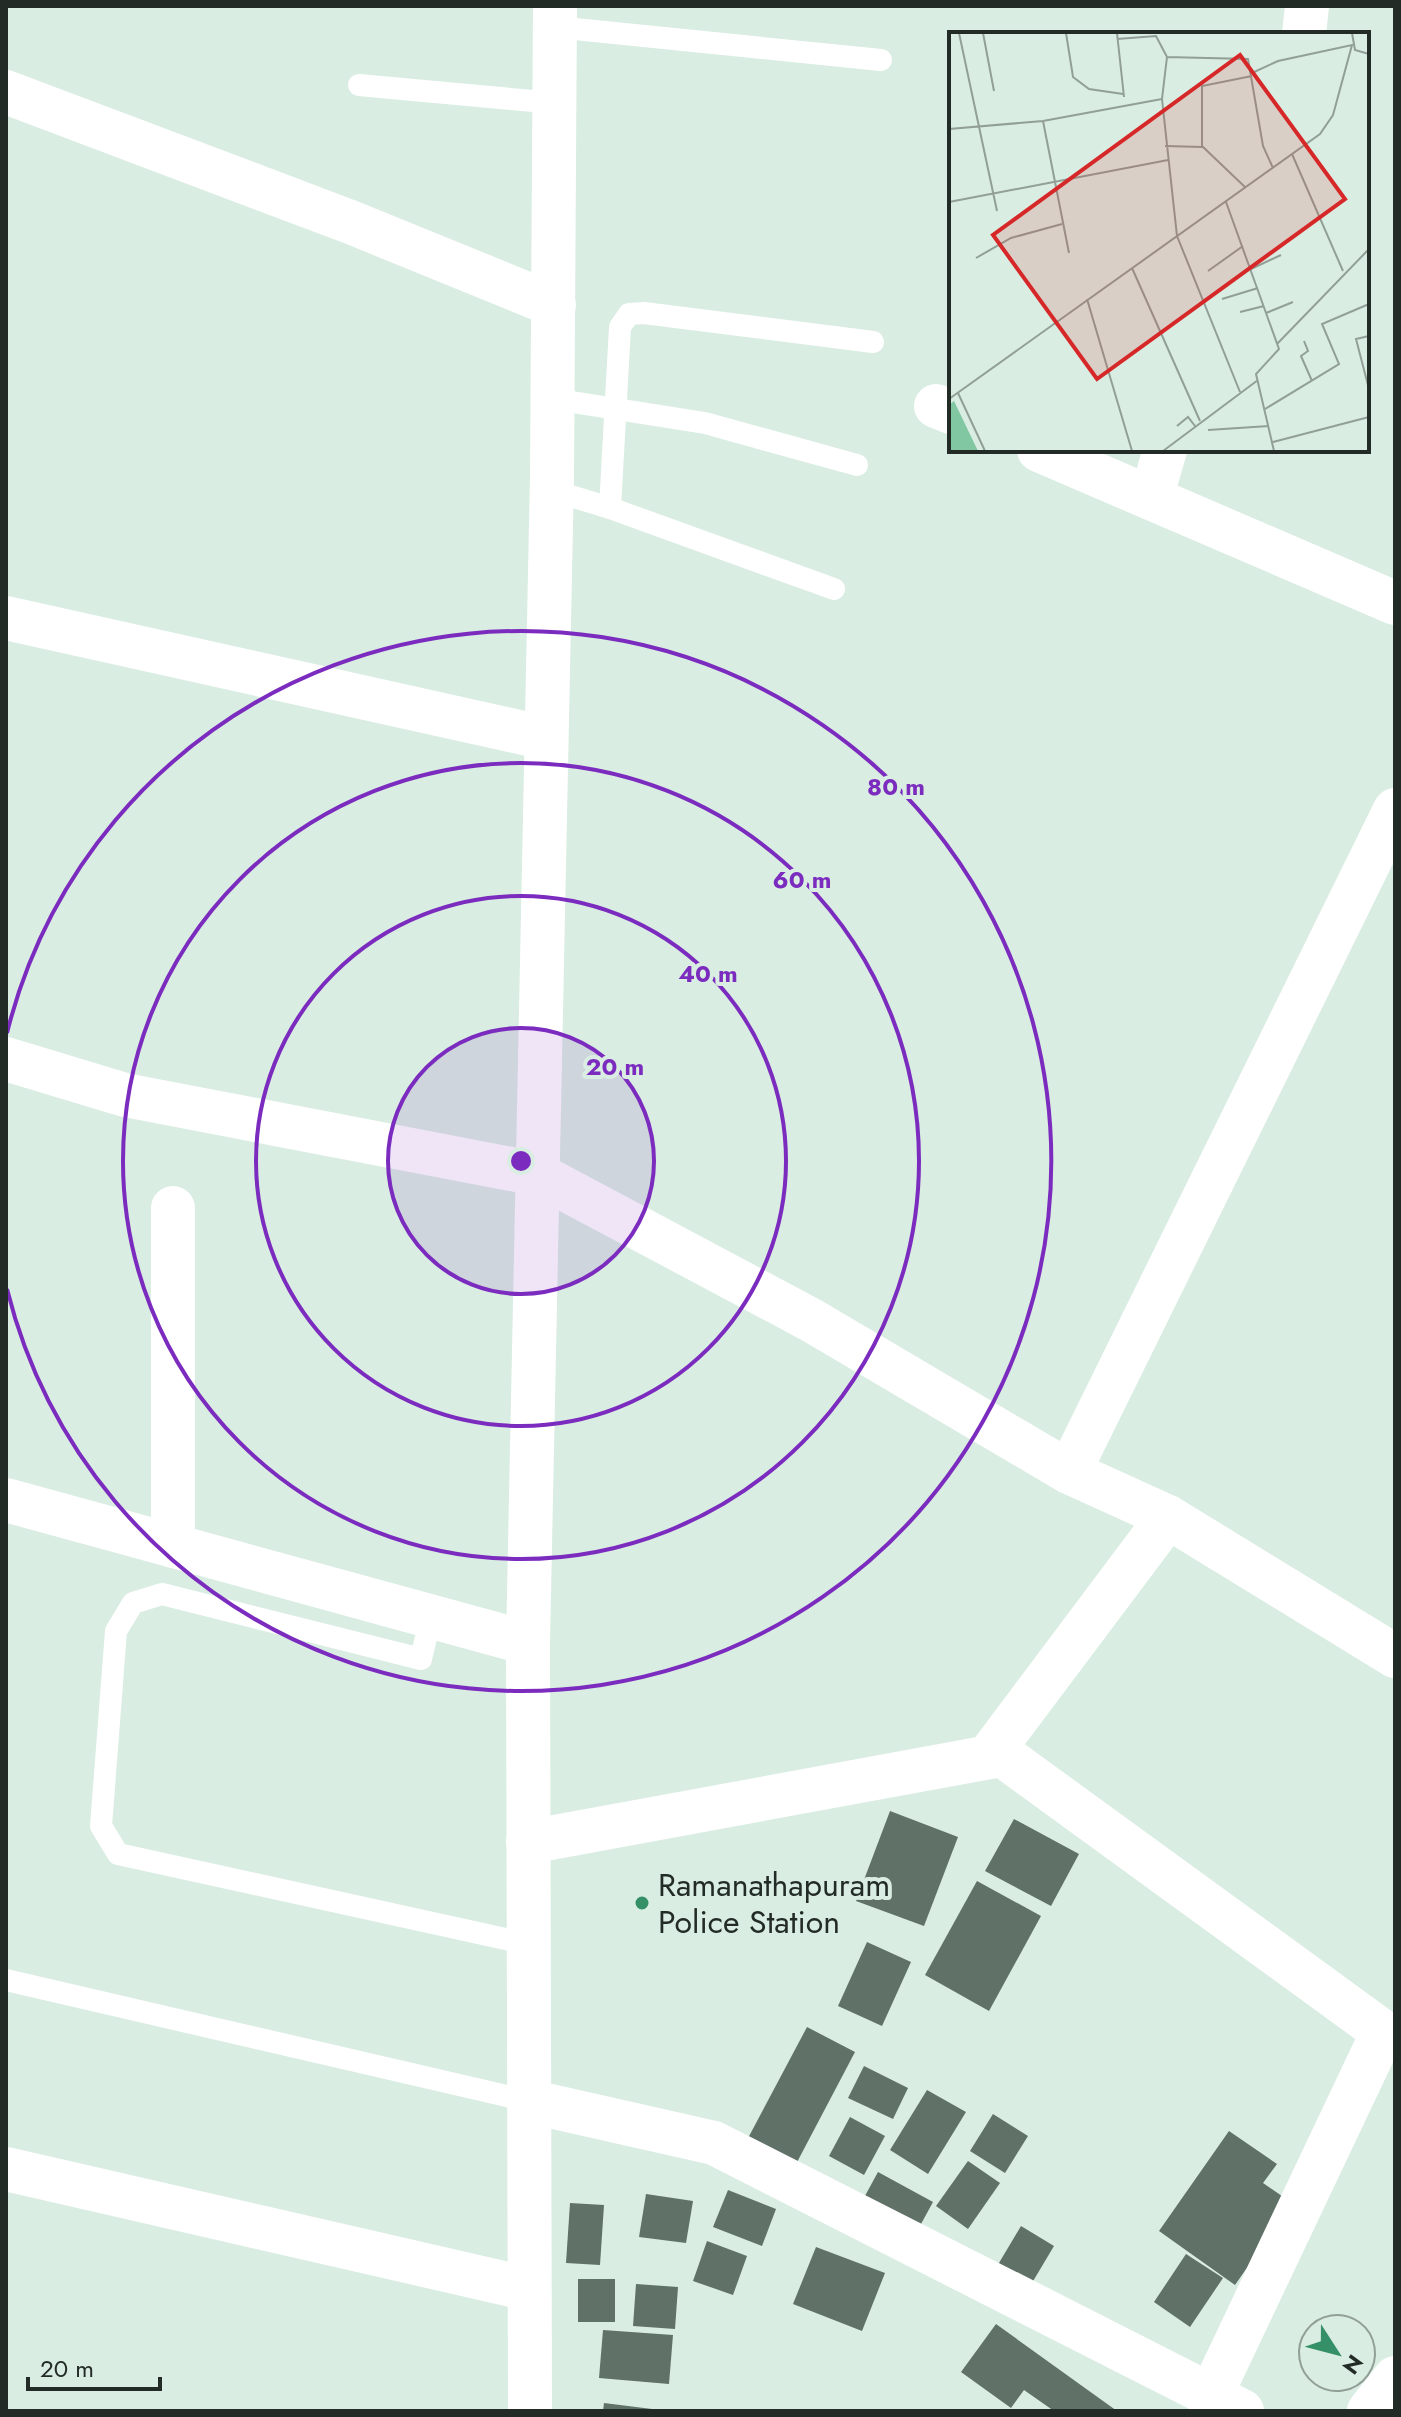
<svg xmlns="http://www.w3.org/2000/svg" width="1401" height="2417" font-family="Jost,sans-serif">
<rect width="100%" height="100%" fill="#daede2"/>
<g fill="#607167">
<polygon points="890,1811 958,1837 924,1926 856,1901"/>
<polygon points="1014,1819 1079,1854 1051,1906 985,1871"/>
<polygon points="977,1881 1041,1916 989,2011 925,1975"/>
<polygon points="867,1942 911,1962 882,2026 838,2006"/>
<polygon points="807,2027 855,2052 795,2166 747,2140"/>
<polygon points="864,2066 908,2088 893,2119 848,2098"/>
<polygon points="927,2090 966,2112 928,2174 890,2150"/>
<polygon points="993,2114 1028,2136 1005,2173 970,2151"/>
<polygon points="850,2117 885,2136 864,2175 829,2156"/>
<polygon points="1229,2131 1277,2164 1263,2183 1292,2203 1235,2285 1159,2231"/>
<polygon points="968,2161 1000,2183 968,2229 936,2206"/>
<polygon points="878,2172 933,2202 915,2235 860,2205"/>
<polygon points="728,2190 776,2209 762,2246 713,2227"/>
<polygon points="646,2194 693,2201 686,2243 639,2237"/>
<polygon points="570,2203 604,2205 600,2265 566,2263"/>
<polygon points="1021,2226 1054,2246 1026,2293 993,2273"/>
<polygon points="707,2241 747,2256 733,2295 693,2281"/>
<polygon points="816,2247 885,2273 862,2331 793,2304"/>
<polygon points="1186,2254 1223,2278 1190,2327 1154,2302"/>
<rect x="578" y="2279" width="37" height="43"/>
<polygon points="636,2284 678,2287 675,2329 633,2326"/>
<polygon points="996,2324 1117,2411 1054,2411 1024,2390 1011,2408 961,2372"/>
<polygon points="603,2330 673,2335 669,2384 599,2378"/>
<polygon points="604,2403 652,2409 652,2411 603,2411"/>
</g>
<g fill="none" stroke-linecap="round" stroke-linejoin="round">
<g stroke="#fff" stroke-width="22">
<polyline points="555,27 881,60"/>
<polyline points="359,85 555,103"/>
<polyline points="553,399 705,423 857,465"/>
<polyline points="551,490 610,508 834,589"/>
<polyline points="610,508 620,327 629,314 644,313 873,342"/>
<polyline points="431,1616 421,1659 162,1594 133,1603 116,1631 101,1826 118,1854 528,1944"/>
<polyline points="6,1980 528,2101"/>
</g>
<g stroke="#fff" stroke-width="44">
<polyline points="1304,34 1307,6"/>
<polyline points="6,92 353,223 554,305"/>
<polyline points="936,406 951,412"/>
<polyline points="1039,450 1395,603"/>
<polyline points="1151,498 1165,450"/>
<polyline points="6,618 546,738"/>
<polyline points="6,1059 125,1095 537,1174 811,1320 1069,1472 1168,1517 1395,1656"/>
<polyline points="1069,1472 1395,810"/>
<polyline points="6,1500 528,1643"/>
<polyline points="1168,1517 994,1749 1383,2032 1210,2397"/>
<polyline points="173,1546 173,1208"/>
<polyline points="528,1842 1001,1755"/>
<polyline points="528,2101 714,2143 1242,2411"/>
<polyline points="6,2169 529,2289"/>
<polyline points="1369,2411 1395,2378"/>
</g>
<polyline stroke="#fff" stroke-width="44" points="530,2411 528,1643 552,476 555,6"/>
</g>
<circle cx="521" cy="1161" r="133" fill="#7b2cbf" fill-opacity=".12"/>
<g fill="none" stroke="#7b2cbf" stroke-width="4">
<circle cx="521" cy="1161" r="133"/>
<circle cx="521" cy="1161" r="265"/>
<circle cx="521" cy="1161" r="398"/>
<path d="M7 1033A530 530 0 1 1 7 1289"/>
</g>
<circle fill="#359067" stroke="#daede2" stroke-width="3" cx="642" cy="1903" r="8"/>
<g text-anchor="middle" stroke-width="8" stroke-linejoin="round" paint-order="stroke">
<g font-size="32" fill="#232b27" stroke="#daede2" text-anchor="start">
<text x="658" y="1896">Ramanathapuram<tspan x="658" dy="37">Police Station</tspan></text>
</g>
</g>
<g transform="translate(949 32)">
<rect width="420" height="420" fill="#daede2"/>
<path d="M5 369 29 419H0V373Z" fill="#81c7a2"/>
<path fill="none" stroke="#919f97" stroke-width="2" d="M10 1 48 179M34 1 45 59M117 1 124 45 140 57 174 62M168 1 175 65M403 1 406 18 420 22M168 7 207 4 218 25M94 89 120 221M0 97 94 89 213 67M216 114 253 115V54L303 44M253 114 297 156M343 122 394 239M0 170 219 128M277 170 330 317 307 342 325 419M27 226 62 206 113 192M183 236 251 389M302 237 332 223M259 239 294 214M138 267 183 419M273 267 309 256M291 280 315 274M317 281 344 270M420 304 407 307 420 357M355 309 359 319 352 324 363 349M328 312 420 217M291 360 228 204 213 67 218 25 299 27 314 114 324 136M9 361 36 419M0 367 371 102 384 83 403 13 329 29 303 41M316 377 390 332 373 292 420 272M228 394 239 385 246 394M259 398 320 394M324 410 420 385M214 419 309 348"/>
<path fill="#d62828" fill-opacity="0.15" stroke="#d62828" stroke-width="4" d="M291 23 396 167 148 347 44 203Z"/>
<rect width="420" height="420" fill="none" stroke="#232b27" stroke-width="4"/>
</g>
<circle cx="521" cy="1161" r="12" fill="#7b2cbf" stroke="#daede2" stroke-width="4"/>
<g font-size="24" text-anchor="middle" font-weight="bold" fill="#7b2cbf" stroke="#daede2" stroke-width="8" stroke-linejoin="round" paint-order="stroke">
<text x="896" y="795">80 m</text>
<text x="802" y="888">60 m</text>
<text x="708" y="982">40 m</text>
<text x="615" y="1075">20 m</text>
</g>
<rect width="1401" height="2417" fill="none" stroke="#232b27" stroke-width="16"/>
<g transform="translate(1337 2353) rotate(126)"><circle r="38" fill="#daede2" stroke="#919f97" stroke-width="2"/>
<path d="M0-6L14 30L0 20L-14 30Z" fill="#359067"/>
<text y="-12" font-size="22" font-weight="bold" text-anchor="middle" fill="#232b27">N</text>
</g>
<path d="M28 2377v12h132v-12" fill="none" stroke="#232b27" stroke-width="4"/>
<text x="40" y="2377" font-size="24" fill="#232b27" stroke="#daede2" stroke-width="6" paint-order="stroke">20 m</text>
</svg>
